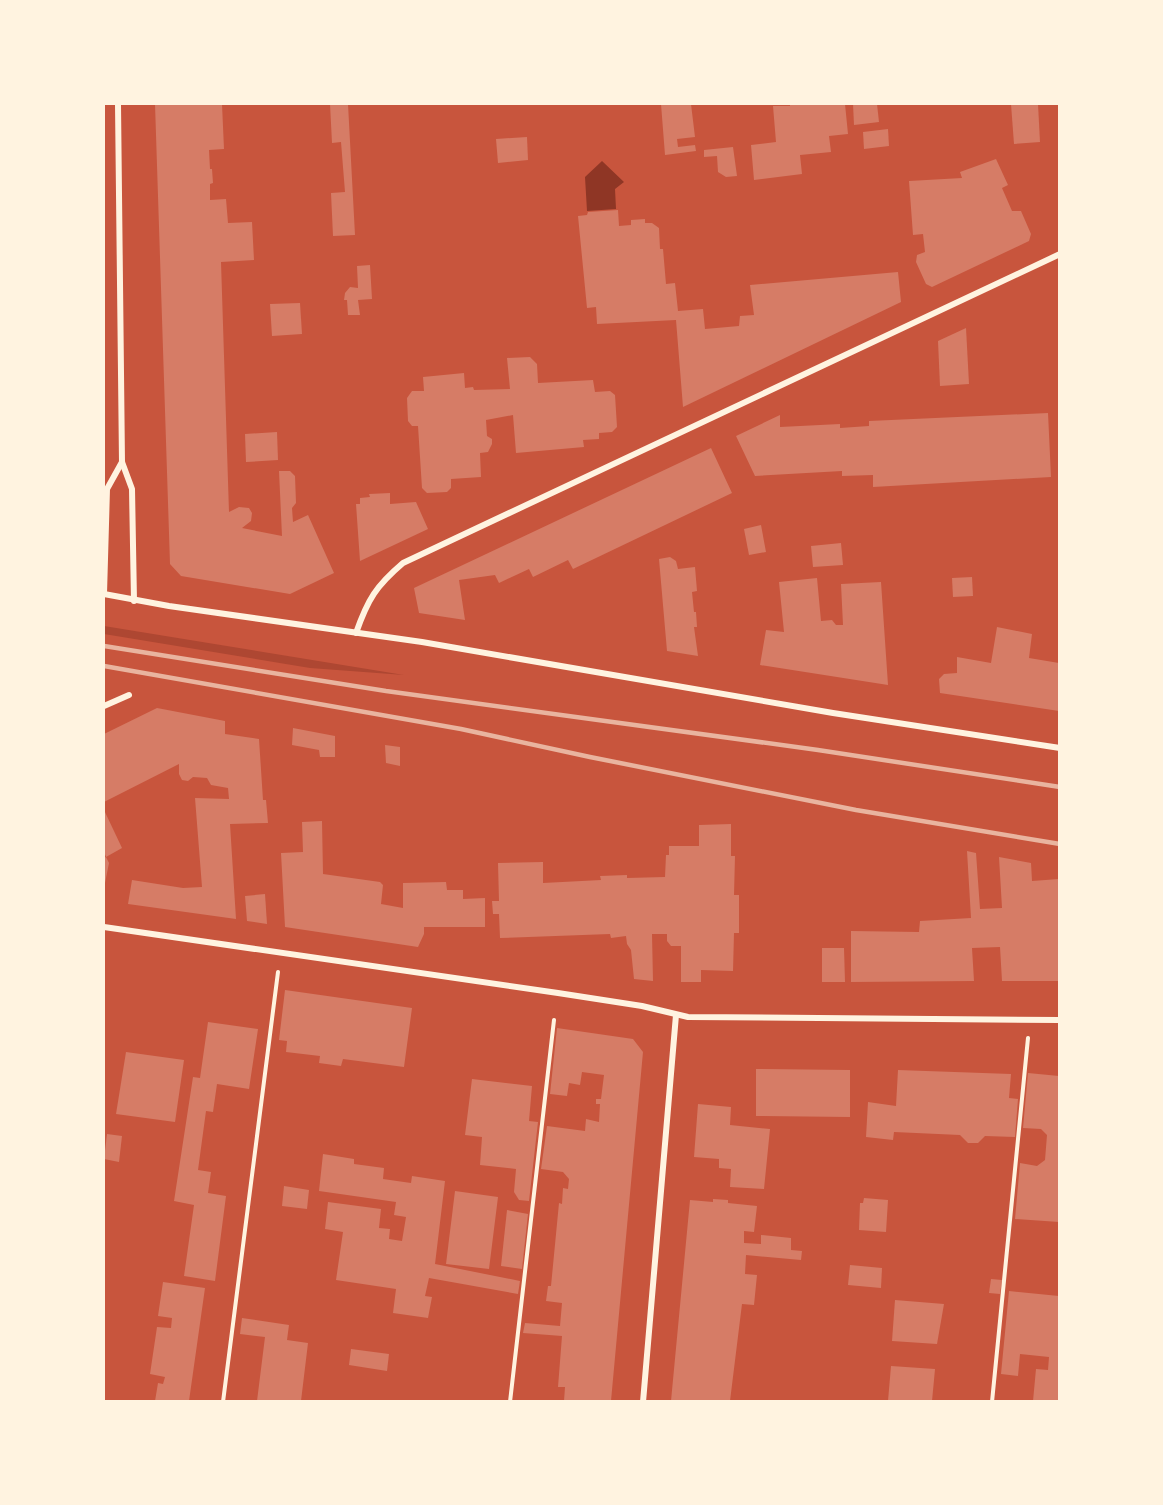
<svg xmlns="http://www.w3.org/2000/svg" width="1163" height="1505" font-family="'Varela Round',sans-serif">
<rect width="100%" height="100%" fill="#c8553d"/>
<polygon fill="#ae4732" points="104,626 404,675 310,668 104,634"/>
<polygon fill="#8f3625" points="602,161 624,182 615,189 616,209 587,211 585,177"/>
<g fill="#d67c66">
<polygon points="155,104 222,104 224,149 209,150 210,169 212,169 213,183 210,184 210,200 226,199 228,223 252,222 254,260 221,262 229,512 239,507 249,508 252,513 251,521 242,528 282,536 279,471 290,471 295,476 296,503 292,508 293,522 308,515 334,573 290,594 181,576 170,564"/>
<polygon points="330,104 348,104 355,235 333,236 331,193 345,192 341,142 332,143"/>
<polygon points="661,104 691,104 695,137 677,139 678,147 695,145 696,151 665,155"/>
<polygon points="790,104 818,104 818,105 845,104 848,134 829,136 831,152 800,155 802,174 754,180 751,145 776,142 773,106 790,106"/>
<polygon points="853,104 877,104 879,122 854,125"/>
<polygon points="1011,104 1038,104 1040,142 1014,144"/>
<polygon points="888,129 889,146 864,149 863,132"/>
<polygon points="527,137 528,160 498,163 496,139"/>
<polygon points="733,147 737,176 726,177 718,172 717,156 704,157 704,150"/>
<polygon points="996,159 1008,185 1002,188 1012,211 1021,211 1031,234 1029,241 932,287 926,284 916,262 917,255 925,252 923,234 913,235 909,181 962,178 960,172"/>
<polygon points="618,210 619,226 631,225 631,220 645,219 645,223 652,223 659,228 660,249 663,249 666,284 675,283 678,311 703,309 705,329 739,326 740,316 754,315 750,285 898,272 901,302 683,407 676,320 597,324 596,307 587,308 578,216 587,215 588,212"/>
<polygon points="370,265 372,299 358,300 360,315 348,315 347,300 344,300 345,293 350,287 358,288 357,266"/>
<polygon points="300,303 302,334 272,336 270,304"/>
<polygon points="966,328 969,384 940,386 938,341"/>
<polygon points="530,357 537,364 538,383 593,380 595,392 610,391 615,395 617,427 612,432 599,433 599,439 583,440 584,447 516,453 513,415 486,420 487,436 492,439 492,444 488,452 480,453 481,477 451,479 451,488 447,492 427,493 422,488 418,426 412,426 408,421 407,398 412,391 424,391 423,377 464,373 465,388 473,387 474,390 510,389 507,358"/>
<polygon points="1048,413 1051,477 873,487 873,475 842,476 842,471 755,476 736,436 780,415 780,427 840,424 840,428 869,426 869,421"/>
<polygon points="277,432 278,460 246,462 245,434"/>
<polygon points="711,448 732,493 573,569 568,560 533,577 529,569 499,583 495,575 459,580 465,620 419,613 414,588"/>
<polygon points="390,493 390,504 416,502 428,529 360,561 356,504 360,504 360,498 370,497 369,494"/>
<polygon points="761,525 766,552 749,555 744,529"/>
<polygon points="841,543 843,565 813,567 811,546"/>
<polygon points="670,557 676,561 678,569 695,567 697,591 692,592 694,612 696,612 697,627 694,627 698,656 667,651 659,559"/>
<polygon points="972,577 973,596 953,597 952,578"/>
<polygon points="817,578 821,621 832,620 836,625 843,625 841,584 881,582 888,685 760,665 766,630 784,632 779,582"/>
<polygon points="997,627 1032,634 1029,658 1059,663 1059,711 940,693 939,679 944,674 957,673 957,657 991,663"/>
<polygon points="157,708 225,721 225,734 259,739 263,800 266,800 268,823 230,824 236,919 128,904 132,880 183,888 202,887 195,798 229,799 228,788 211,785 207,778 193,777 188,781 182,780 179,774 179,764 104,802 104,734"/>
<polygon points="293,728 335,736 335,757 320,757 319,750 292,745"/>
<polygon points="385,745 400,747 400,766 386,763"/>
<polygon points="104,810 122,848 106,857 104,852"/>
<polygon points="322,821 323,874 380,882 383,885 381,904 403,908 403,883 446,882 447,890 463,890 463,899 485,898 485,927 424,927 424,934 418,947 285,927 281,853 303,852 302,822"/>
<polygon points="731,824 731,856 735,856 734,895 739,895 739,933 734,933 733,971 701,970 701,982 681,982 681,946 671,946 667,941 667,934 652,934 653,981 634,979 631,950 627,944 626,936 611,938 610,934 500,938 499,914 493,914 492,901 499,901 498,863 543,862 543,883 601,880 600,876 627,875 627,878 665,877 666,855 669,855 669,846 699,846 699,825"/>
<polygon points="967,851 976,853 980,909 1002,908 999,857 1031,863 1032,881 1059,879 1059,981 1002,981 1000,947 972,948 974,981 851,982 851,931 919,932 920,921 971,918"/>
<polygon points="106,857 109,863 105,883 104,858"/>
<polygon points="265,894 267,924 247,921 245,896"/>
<polygon points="822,948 844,948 845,982 822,982"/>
<polygon points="285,990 412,1008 404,1067 343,1059 341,1066 319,1063 320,1056 286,1052 287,1041 279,1040"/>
<polygon points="208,1022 258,1029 249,1089 217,1084 213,1112 206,1111 198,1170 211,1172 208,1193 226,1196 215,1281 184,1276 194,1205 174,1201 193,1077 200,1078"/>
<polygon points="557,1028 633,1039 643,1052 611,1401 564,1401 565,1387 558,1387 562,1336 523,1333 525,1323 560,1326 562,1303 546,1301 548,1286 551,1286 559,1203 562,1204 563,1188 568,1189 569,1179 563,1172 541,1169 547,1126 585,1131 586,1119 599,1122 600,1104 596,1104 596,1099 601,1099 604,1075 582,1072 580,1085 569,1083 567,1096 550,1094"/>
<polygon points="126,1052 184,1060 175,1122 116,1114"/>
<polygon points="756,1069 850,1070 850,1117 756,1116"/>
<polygon points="898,1070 1011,1074 1009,1098 1018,1099 1015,1137 985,1136 978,1143 968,1143 960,1135 894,1132 893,1140 866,1137 868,1102 896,1106"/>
<polygon points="1028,1073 1059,1076 1059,1222 1015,1219 1020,1163 1037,1166 1045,1160 1047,1135 1041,1129 1023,1128"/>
<polygon points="472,1079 532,1086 529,1121 538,1122 529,1201 519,1200 514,1192 516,1169 480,1165 482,1137 465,1135"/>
<polygon points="698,1104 731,1107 730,1125 770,1129 764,1189 730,1187 731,1169 719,1168 719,1159 694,1157"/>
<polygon points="107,1134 122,1136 119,1162 104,1159"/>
<polygon points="323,1154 354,1159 354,1164 384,1168 383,1179 411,1183 412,1176 445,1181 435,1264 520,1281 518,1294 429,1278 425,1296 432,1297 428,1318 393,1313 396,1289 336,1280 343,1232 325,1229 328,1202 381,1209 379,1228 390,1229 389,1239 402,1241 406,1217 394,1215 396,1202 319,1191"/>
<polygon points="284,1186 309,1190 307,1209 282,1206"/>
<polygon points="455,1191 498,1197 489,1269 446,1264"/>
<polygon points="864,1198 888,1200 886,1232 859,1230 860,1203 863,1203"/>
<polygon points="713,1199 728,1200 728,1203 757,1206 754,1232 744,1231 744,1243 761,1244 761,1235 791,1238 791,1250 802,1251 801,1260 746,1255 745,1274 757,1275 754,1305 742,1304 730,1401 671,1401 690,1200 713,1202"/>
<polygon points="507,1210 528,1214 522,1269 501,1266"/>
<polygon points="850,1265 882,1268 881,1288 848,1285"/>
<polygon points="991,1279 1002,1280 1000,1294 989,1293"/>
<polygon points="163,1282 205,1288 189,1401 155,1401 158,1383 163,1384 165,1377 150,1374 157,1327 171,1328 172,1318 158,1316"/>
<polygon points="1009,1291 1059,1296 1059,1401 1033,1401 1036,1369 1048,1370 1049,1357 1020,1354 1018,1376 1001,1374"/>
<polygon points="895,1300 944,1304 937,1344 892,1341"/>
<polygon points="242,1318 289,1325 287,1340 308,1343 301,1401 257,1401 265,1337 240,1334"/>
<polygon points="351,1349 389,1354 387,1371 349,1365"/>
<polygon points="891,1366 935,1369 932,1401 888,1401"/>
</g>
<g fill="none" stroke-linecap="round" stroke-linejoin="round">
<g stroke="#fff3e0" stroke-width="4">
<polyline points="223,1402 278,972"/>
<polyline points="510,1402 554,1020"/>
<polyline points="992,1402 1028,1038"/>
</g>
<g stroke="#fff3e0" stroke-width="6">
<polyline points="118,104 122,462 132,489 134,601"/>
<polyline points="104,594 169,606 422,642 833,713 1060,748"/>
<polyline points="104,594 107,489 122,462"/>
<path d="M356 633C368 599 376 586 403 563L1060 254"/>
<polyline points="104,706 129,695"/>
<polyline points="104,927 558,993 642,1006 688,1017 1060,1020"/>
<polyline points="643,1402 676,1015"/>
</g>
<g stroke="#e9b49f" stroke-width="4.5">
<polyline points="104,646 386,691 818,750 1060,787"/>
<polyline points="104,666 461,729 590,757 856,810 1060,844"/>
</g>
</g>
<rect width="1163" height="1505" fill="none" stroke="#fff3e0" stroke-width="210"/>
</svg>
